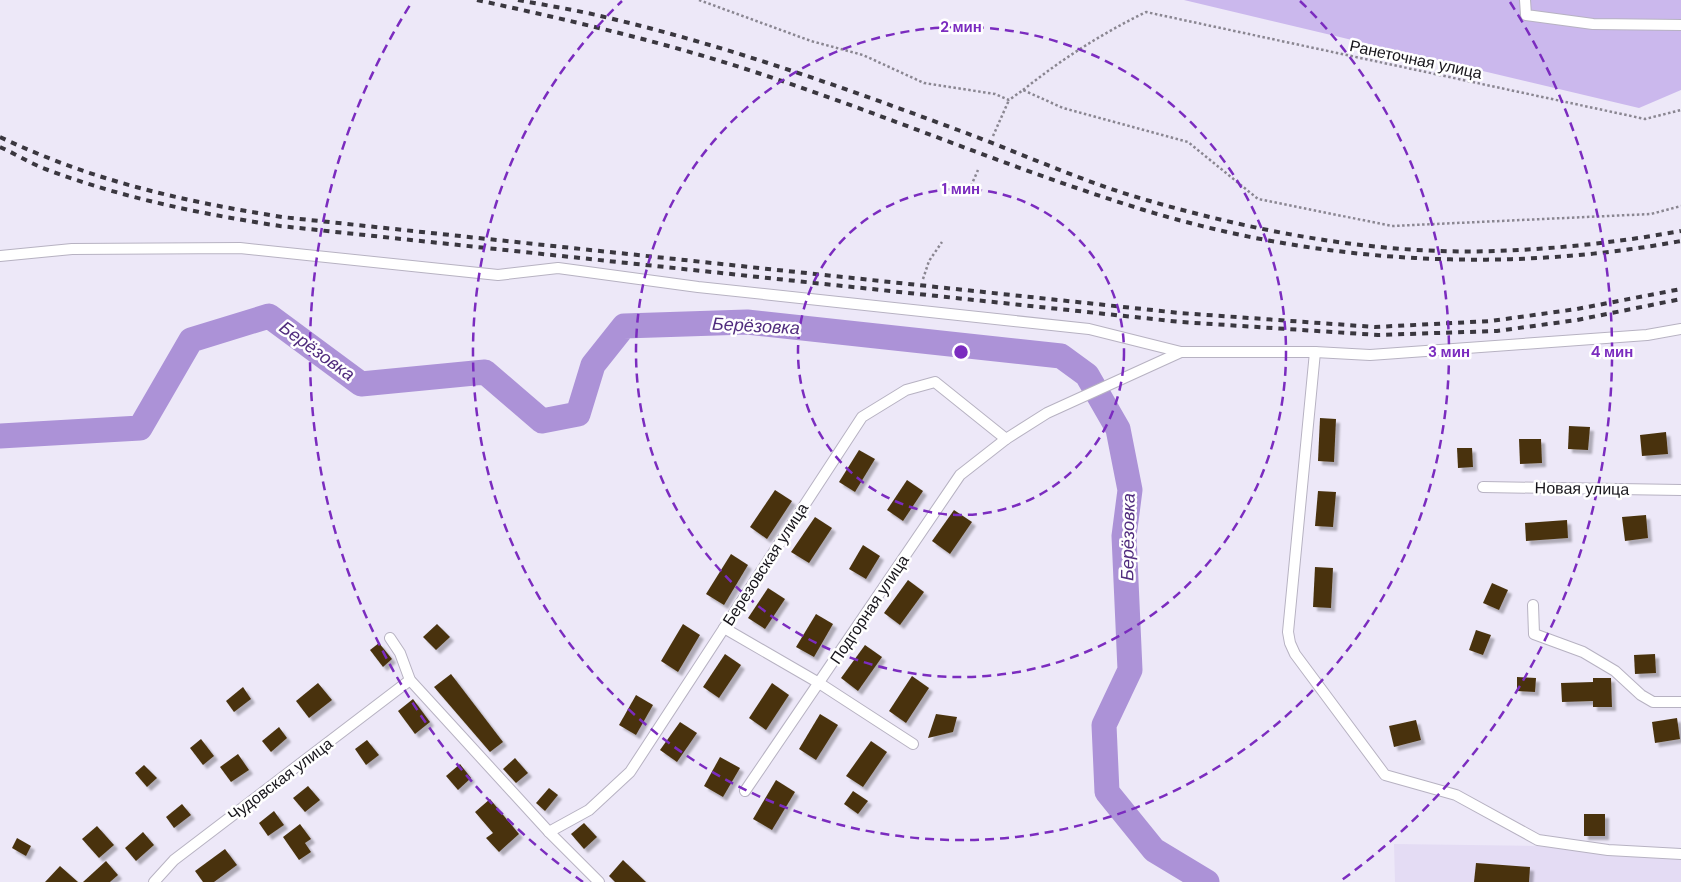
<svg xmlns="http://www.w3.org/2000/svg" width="1681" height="882" font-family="'DM Sans',sans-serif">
<defs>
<filter id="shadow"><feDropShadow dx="4" dy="4" stdDeviation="1" flood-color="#0004"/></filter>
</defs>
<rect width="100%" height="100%" fill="#ede8f8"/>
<polygon fill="#e4dcf4" points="1394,844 1538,846 1681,858 1681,882 1395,882"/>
<polygon fill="#cbb8ed" points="1184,0 1681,0 1681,90 1639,108"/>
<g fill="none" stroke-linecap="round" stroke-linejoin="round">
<polyline stroke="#ac92d7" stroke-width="25" points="0,436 140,428 191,340 269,316 361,384 485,372 542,421 578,414 593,365 624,326 747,322 1061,356 1087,375 1118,429 1130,490 1124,536 1130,670 1104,725 1107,792 1154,850 1207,882"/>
</g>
<g fill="#49330e" filter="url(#shadow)">
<polygon points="1320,418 1336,419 1334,462 1318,461"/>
<polygon points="1569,426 1590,427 1588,450 1568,449"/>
<polygon points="1666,432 1668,454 1642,456 1640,435"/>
<polygon points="1519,439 1541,439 1542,463 1520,464"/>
<polygon points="1457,448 1472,448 1473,467 1458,468"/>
<polygon points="859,450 875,459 855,492 839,482"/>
<polygon points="907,480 923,491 903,521 887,510"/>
<polygon points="775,490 792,501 767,539 750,527"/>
<polygon points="1318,491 1336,492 1333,527 1315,526"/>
<polygon points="954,510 972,522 950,554 932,541"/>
<polygon points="1646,515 1648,538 1625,541 1622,517"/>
<polygon points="815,517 832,528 809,563 791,552"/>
<polygon points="1567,520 1568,538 1526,541 1525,523"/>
<polygon points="863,545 880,556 866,579 849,569"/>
<polygon points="731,554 748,565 724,605 706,594"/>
<polygon points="1315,567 1333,568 1331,608 1313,607"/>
<polygon points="908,580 924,592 900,625 884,613"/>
<polygon points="1492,583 1508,590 1499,610 1483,603"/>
<polygon points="768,588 785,599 765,629 748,618"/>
<polygon points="816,614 833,624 814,657 796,647"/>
<polygon points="437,624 450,637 436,650 423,637"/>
<polygon points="683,624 700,635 678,672 661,661"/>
<polygon points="1476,630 1491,635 1483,655 1469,650"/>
<polygon points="379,643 392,659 383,667 370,650"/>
<polygon points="865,645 882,657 858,691 841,678"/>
<polygon points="725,654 741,665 719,698 703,687"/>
<polygon points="1655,654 1656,673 1635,674 1634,655"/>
<polygon points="451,674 503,742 490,752 434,687"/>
<polygon points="912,676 929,688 906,723 889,711"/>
<polygon points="1517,677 1536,678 1535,692 1517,691"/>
<polygon points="1593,678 1611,678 1612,707 1593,707 1593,701 1562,702 1561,683 1593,682"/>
<polygon points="318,683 332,700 309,718 296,701"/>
<polygon points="772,683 789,695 766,730 749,718"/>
<polygon points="243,687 251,699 234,712 226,701"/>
<polygon points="636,695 653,705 636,735 619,725"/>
<polygon points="413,699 430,722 415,734 398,711"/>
<polygon points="820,714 838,725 816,760 799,749"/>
<polygon points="936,714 957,717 953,732 928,738"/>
<polygon points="1677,718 1680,739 1655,743 1652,722"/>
<polygon points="1416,720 1421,740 1394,747 1389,726"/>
<polygon points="680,722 697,733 677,762 660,750"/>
<polygon points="279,727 287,738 271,752 262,741"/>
<polygon points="201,739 214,756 203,765 190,748"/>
<polygon points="367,740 379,755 366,765 355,749"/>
<polygon points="871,741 887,752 863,787 846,776"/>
<polygon points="238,754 249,770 231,782 220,767"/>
<polygon points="720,757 740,768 723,797 704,786"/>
<polygon points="515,758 528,773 516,783 503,769"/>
<polygon points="460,764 471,778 458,790 446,776"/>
<polygon points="144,765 157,778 147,787 135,773"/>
<polygon points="776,780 795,792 772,830 753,819"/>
<polygon points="308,786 320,800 305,812 293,798"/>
<polygon points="549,788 558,795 545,811 536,803"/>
<polygon points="853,791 868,801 858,814 844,804"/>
<polygon points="490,799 519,834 499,852 486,838 493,833 475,812"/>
<polygon points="182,804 191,815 174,828 166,817"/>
<polygon points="274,811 284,825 268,836 259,823"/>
<rect x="1584" y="814" width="21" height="22"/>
<polygon points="584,823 597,837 584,849 571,834"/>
<polygon points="300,824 311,839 305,843 311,852 299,860 283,837"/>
<polygon points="97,826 114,845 99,858 82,839"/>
<polygon points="143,832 154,845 136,861 125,848"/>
<polygon points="17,838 31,846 26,856 12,848"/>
<polygon points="225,849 237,865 214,882 203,882 195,871"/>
<polygon points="623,860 646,882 615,882 609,876"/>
<polygon points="106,861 118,875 110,882 83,882"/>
<polygon points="1476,863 1530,867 1529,882 1474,882"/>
<polygon points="60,866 78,882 45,882"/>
</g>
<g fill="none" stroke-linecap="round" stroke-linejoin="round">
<defs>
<g id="minor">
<polyline points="1525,0 1526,15 1593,24 1681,25"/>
<polyline points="0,256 72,249 240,248 498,275 558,268 698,287 1089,329 1181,352 1315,352 1370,355 1647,335 1681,329"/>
<polyline points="1315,352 1288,632 1290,643 1295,654 1385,775 1456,795 1538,840 1608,850 1681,854"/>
<polyline points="1483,487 1681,490"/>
<polyline points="1533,605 1534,634 1583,652 1615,671 1641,695 1653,702 1681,702"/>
<polyline points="724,628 819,683 913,744"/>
<polyline points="390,638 400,653 410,680 549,832 599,882"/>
<polyline points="745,791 960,475 1006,439 1047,413 1181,352"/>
<polyline points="549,832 589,810 630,772 862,417 906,390 935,382 1006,439"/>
<polyline points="154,882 174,860 410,680"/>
</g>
</defs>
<use href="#minor" stroke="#b7b2c2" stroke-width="12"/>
<g stroke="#8a8691" stroke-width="2.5" stroke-dasharray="2.5 2.5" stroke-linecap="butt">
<polyline points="699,0 811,41 863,55 924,83 995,94 1009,100 1023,90 1063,108 1188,142 1258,199 1392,226 1651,214 1681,206"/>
<path d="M1023 90C1062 59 1101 34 1146 12L1645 119 1681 110"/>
<polyline points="993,136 1009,100"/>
<polyline points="967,195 978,170"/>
<polyline points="923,279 929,261 942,242"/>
</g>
<use href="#minor" stroke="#fff" stroke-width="10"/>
<g stroke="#3a373f" stroke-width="4" stroke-dasharray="6 6" stroke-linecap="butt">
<path d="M477 0C573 21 668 43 761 74 889 116 1014 170 1144 210 1317 263 1503 274 1681 241"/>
<path d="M518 0C550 6 582 11 613 19 730 47 845 88 958 130 1021 153 1085 183 1150 201 1261 233 1380 255 1495 251 1558 249 1620 242 1681 231"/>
<path d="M0 137C93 181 181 201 282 217L1180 313 1375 327 1491 321 1577 309 1681 289"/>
<path d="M0 147C16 154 31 164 48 170 123 198 201 214 280 226L1181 322 1378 335 1497 331 1577 320 1681 299"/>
</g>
</g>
<g fill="none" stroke="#7b2cbf" stroke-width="2.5" stroke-dasharray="9 6">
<circle cx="961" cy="352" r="163"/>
<circle cx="961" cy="352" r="325"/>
<path d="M1300 1A488 488 0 1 1 622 1"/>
<path d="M583 882A651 651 0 0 1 412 2M1510 2A651 651 0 0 1 1339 882"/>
</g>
<g text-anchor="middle" stroke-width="5" stroke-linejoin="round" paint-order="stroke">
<g font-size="16" fill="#17151b" stroke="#fff">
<text transform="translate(1416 59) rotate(12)" y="6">Ранеточная улица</text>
<text transform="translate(1582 488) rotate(1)" y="6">Новая улица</text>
<text transform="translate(765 564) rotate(-57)" y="6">Березовская улица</text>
<text transform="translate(869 609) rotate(-56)" y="6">Подгорная улица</text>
<text transform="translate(280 779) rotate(-37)" y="6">Чудовская улица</text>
</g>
<g font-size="18" font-style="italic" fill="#512d7e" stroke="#fff">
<text transform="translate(756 326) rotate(3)" y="6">Берёзовка</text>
<text transform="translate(317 351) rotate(36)" y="6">Берёзовка</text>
<text transform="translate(1128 537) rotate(-89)" y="6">Берёзовка</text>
</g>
</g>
<circle cx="961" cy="352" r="8" fill="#7b2cbf" stroke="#fff" stroke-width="2.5"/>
<g font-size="15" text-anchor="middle" font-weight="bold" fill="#7b2cbf" stroke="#fff" stroke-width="5" stroke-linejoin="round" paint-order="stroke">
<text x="961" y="32">2 мин</text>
<text x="961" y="194">1 мин</text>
<text x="1449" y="357">3 мин</text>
<text x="1612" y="357">4 мин</text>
</g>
</svg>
